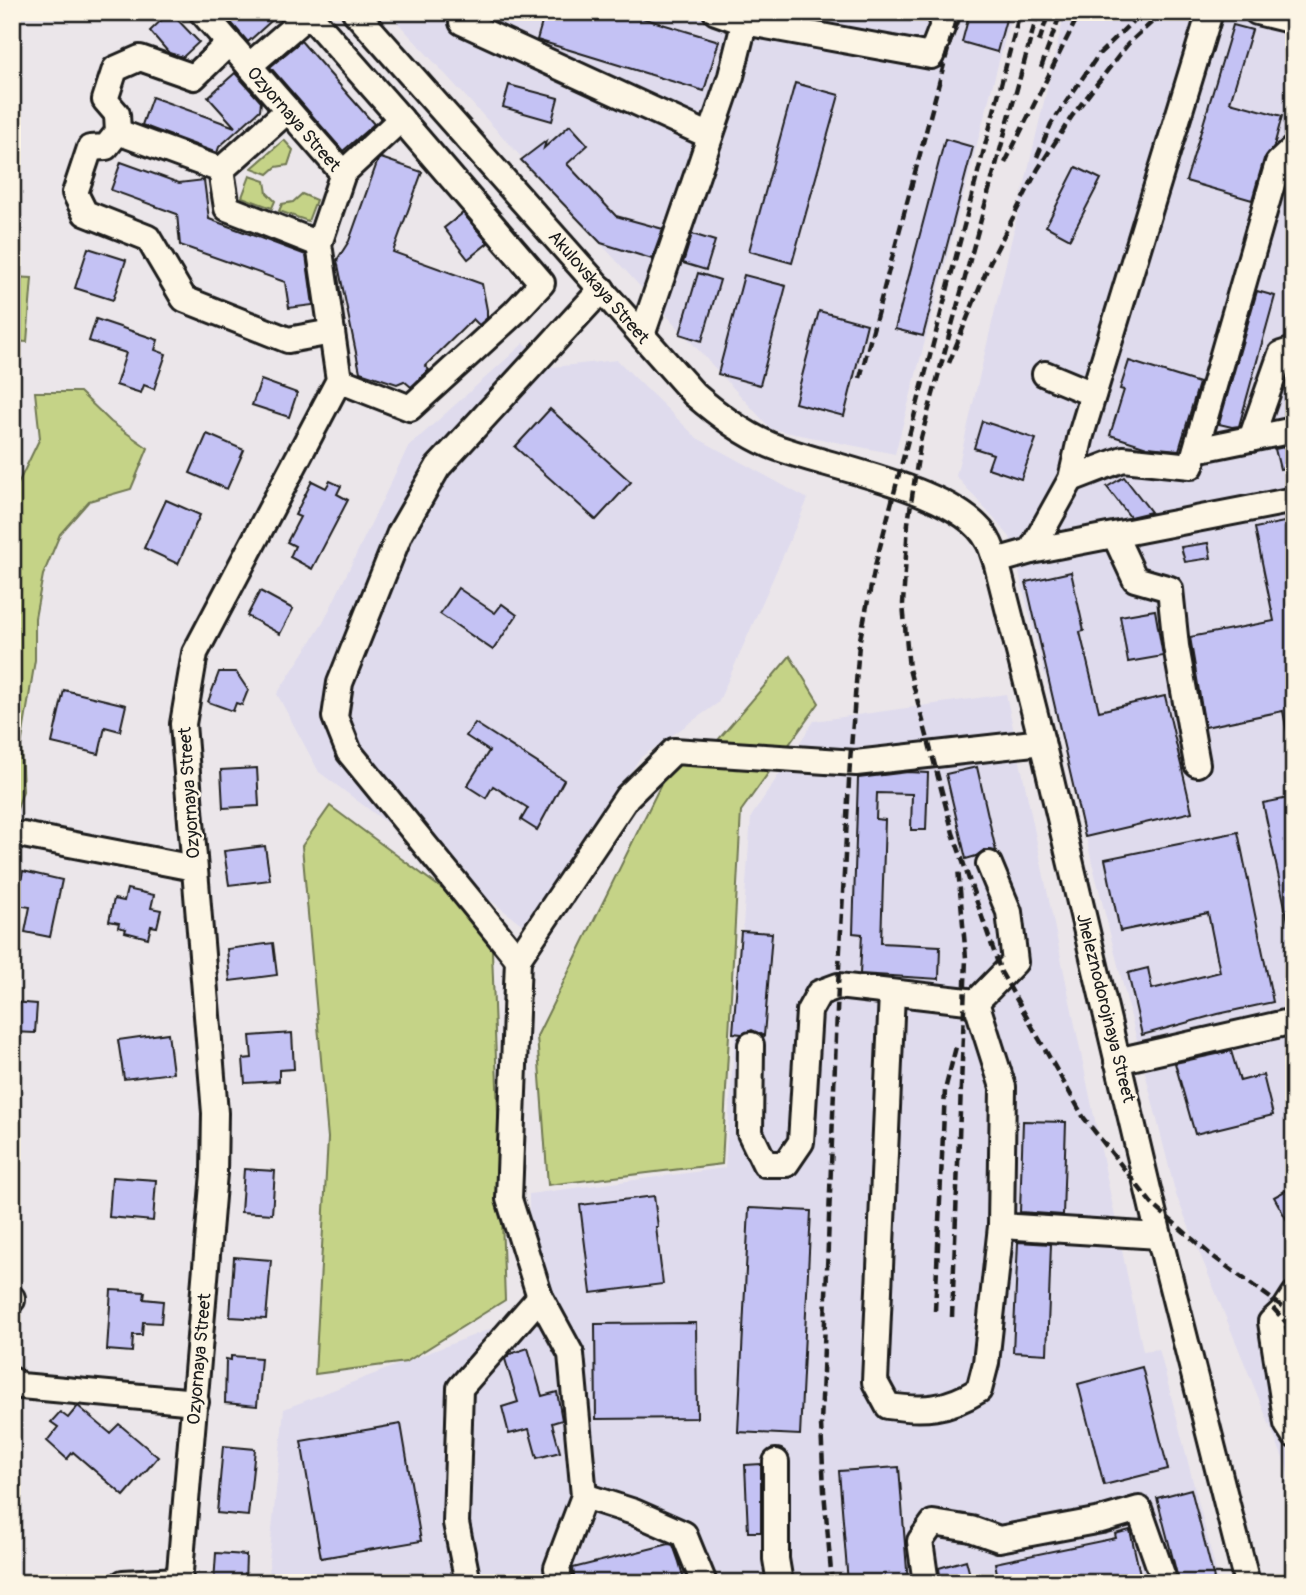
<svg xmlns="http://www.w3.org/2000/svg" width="1306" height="1595" font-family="Pangolin,sans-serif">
<rect width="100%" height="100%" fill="#ebe6ea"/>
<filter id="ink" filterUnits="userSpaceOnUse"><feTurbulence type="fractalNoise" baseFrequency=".0143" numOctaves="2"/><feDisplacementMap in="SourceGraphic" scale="14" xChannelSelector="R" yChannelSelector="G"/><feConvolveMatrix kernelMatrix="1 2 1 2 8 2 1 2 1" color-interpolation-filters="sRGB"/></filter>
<g filter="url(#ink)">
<g fill="#dfdbed">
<polygon points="388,12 1012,12 895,454 771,429"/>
<polygon points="1065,12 1294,12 1294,1485 1176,1195 1010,537 956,476"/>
<polygon points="524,343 553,367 617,360 697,438 808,499 718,703 640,758 527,928 319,772 277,694 323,623 408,447"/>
<polygon points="1006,694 1143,1351 1159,1349 1219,1583 270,1583 269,1561 284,1409 528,1314 529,1194 725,1168 751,817 814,721"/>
</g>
<g fill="#c5d387" stroke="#707852" stroke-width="2">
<polygon points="284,140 293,150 288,165 276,167 268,174 252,168"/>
<polygon points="250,176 265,181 267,193 275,201 272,208 242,197"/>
<polygon points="302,194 316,200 308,221 279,211 282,204 293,202"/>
<polygon points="12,277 32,278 27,342 12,341"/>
<polygon points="35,392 80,392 111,422 148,448 131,489 89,501 60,534 43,575 35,618 35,660 21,746 23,791 12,824 12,496 40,438"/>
<polygon points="790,656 819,703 741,811 722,1164 548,1185 537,1036 671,764 707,753"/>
<polygon points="330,806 491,925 505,1300 406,1362 315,1374 328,1138 302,846"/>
</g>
<g fill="#c4c2f4" stroke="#1c1c1c" stroke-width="2">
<polygon points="170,12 199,42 183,57 169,53 150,31"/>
<polygon points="222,12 281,12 248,42"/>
<polygon points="545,12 622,12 719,41 704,91 537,40"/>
<polygon points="970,12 1008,12 997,52 962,42"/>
<polygon points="1233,25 1252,30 1230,102 1282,116 1274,146 1264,159 1252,200 1186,181"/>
<polygon points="301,41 374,124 343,151 270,67"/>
<polygon points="235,73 261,102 260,110 219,147 217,153 142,125 152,97 235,127 208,97"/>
<polygon points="795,83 839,95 792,263 749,251"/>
<polygon points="509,85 558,98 552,121 503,107"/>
<polygon points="570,125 588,145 567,164 616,216 663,229 652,259 601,243 521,160 546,141 544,148"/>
<polygon points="945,139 973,147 923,336 895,329"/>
<polygon points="381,158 422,172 393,252 482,284 487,310 487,318 479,325 473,319 425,366 429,370 411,387 404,381 397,384 360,372 337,260 349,241 378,160"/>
<polygon points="121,162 179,183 204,180 209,219 306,255 313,305 289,308 285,282 180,245 177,214 111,190"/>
<polygon points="1076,167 1101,179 1070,239 1046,226"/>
<polygon points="463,213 488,243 468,259 444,228"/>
<polygon points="692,234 715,241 706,270 683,263"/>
<polygon points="88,248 126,260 113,300 75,288"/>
<polygon points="698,273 720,280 702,341 680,334"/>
<polygon points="744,275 786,286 760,385 718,374"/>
<polygon points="1257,291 1275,296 1239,426 1232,427 1219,424"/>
<polygon points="819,311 867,324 844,416 795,403"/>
<polygon points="96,319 158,340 155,350 166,354 154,389 144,385 141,393 116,385 126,353 89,341"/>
<polygon points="1129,361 1199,383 1179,450 1147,447 1110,435 1124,390 1120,389"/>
<polygon points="261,380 297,393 289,417 252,405"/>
<polygon points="550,409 631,482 596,520 515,447"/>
<polygon points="982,421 1036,439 1021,479 988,468 993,454 974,448"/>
<polygon points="207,434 244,450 227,489 190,473"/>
<polygon points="1294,445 1294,466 1280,469 1275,449"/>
<polygon points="1124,477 1151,512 1130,517 1107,487"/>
<polygon points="312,481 326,488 330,481 341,486 337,494 348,500 312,569 290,557 295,546 287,542 300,517 295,515"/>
<polygon points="166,500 200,515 178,564 144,548"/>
<polygon points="1294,520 1294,736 1288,737 1283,711 1205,727 1190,637 1274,621 1255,528"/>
<polygon points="1208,543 1211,558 1185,562 1181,547"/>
<polygon points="1071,572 1084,631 1080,632 1099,711 1165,696 1192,812 1085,837 1026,582"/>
<polygon points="458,588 495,613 502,604 517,615 493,650 440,614"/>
<polygon points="260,591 293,609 280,634 247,616"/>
<polygon points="1155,610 1163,656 1128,662 1120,616"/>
<polygon points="219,672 236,672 248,690 242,705 236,703 233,711 208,702"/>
<polygon points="64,690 126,705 120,731 105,727 99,754 52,743"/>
<polygon points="475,723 564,780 537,830 521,820 528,808 493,786 486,798 467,786 489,751 466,736"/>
<polygon points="977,767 996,851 984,850 976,856 966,859 946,774"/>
<polygon points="257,768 259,806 223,808 221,770"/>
<polygon points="908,772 928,773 926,830 911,830 912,794 877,793 876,819 885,820 881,943 940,946 939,979 860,974 862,934 853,933 858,778"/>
<polygon points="1294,797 1294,921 1288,921 1263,803"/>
<polygon points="1238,832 1273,1002 1218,1014 1142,1035 1128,973 1148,968 1152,989 1220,972 1208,913 1120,931 1105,859"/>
<polygon points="265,846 270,880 229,885 224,851"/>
<polygon points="23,871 62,880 50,937 25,932 30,907 16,905"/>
<polygon points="127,889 154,895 151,908 161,910 157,927 151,926 148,938 125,932 126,929 118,927 119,923 109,921 114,899 124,901"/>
<polygon points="741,931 772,933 764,1036 752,1030 742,1034 733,1033"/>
<polygon points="273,943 277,975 230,981 227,949"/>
<polygon points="12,1002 37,1004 35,1033 12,1032"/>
<polygon points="168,1033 173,1073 124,1079 118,1040"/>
<polygon points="292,1033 294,1069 279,1070 279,1081 245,1083 243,1059 252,1058 250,1036"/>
<polygon points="1231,1051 1240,1081 1263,1075 1273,1115 1195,1134 1175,1063"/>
<polygon points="1023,1121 1066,1122 1063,1215 1020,1212"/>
<polygon points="244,1169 275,1171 272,1214 241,1212"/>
<polygon points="112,1177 156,1180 153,1221 109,1217"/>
<polygon points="1294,1186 1294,1233 1274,1197"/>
<polygon points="654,1196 658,1227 656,1227 663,1284 591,1293 580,1205"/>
<polygon points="749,1208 811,1211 800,1435 738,1432"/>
<polygon points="1018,1242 1051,1244 1047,1354 1013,1352"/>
<polygon points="234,1257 271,1260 266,1319 230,1317"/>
<polygon points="111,1290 145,1292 144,1299 163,1301 161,1323 143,1322 142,1335 133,1335 132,1352 107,1350"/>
<polygon points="696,1323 697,1418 596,1419 595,1324"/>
<polygon points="528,1348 542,1396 557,1392 562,1420 552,1423 560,1452 537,1458 529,1429 509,1434 502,1407 518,1402 505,1359 510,1354"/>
<polygon points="231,1356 261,1358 257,1406 225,1403 226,1359 231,1360"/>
<polygon points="1142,1367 1168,1469 1104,1485 1078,1384"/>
<polygon points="78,1406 110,1433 119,1424 158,1457 124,1496 73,1452 67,1459 47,1441 58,1427 51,1422 60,1412 68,1418"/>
<polygon points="401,1424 421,1541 321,1558 301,1441"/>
<polygon points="223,1446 255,1449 248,1516 217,1513"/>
<polygon points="761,1464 761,1532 748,1532 745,1465"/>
<polygon points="899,1467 908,1583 848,1583 839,1471"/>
<polygon points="1191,1489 1215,1583 1179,1583 1174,1563 1157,1498"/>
<polygon points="1130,1530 1140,1574 1101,1583 999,1583 995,1563 1116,1538 1115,1534"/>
<polygon points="669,1544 673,1545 679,1562 685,1583 575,1583 573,1568"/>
<polygon points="216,1553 246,1555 245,1583 214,1583"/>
<polygon points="966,1560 972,1583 941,1583 939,1568"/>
</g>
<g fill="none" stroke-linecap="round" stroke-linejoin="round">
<defs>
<g id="minor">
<polyline points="307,12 401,119"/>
<path d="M355 12 694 394C717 414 742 433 770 445 823 467 961 488 988 541 992 547 993 555 996 561L1042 742 1159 1236 1247 1583"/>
<polyline points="465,12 462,22 710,136"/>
<polyline points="716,12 744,22 931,56 948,12"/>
<polyline points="1257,12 1294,21"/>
<polyline points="229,43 194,77 140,58 115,69 105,100 117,114 118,132 106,147 90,148 75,193 85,213 148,238 184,299 288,340 332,332"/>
<polyline points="249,66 309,14"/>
<polyline points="118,132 221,170 227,208 319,244"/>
<polyline points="221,170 288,110"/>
<polyline points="602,289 438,467 400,533 340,683 335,717 349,752 518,959 627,797 674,751 856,763 1042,742"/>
<polyline points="642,335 731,76 747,12"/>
<polyline points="1045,374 1093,394"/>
<polyline points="339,380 410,408 515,312 542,283 401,119 343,173"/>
<polyline points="1251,439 1281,354 1294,350"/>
<polyline points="1196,450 1294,430"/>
<polyline points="1071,479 1123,459 1191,466 1278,163 1294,148"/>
<polyline points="1115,536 1135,579 1170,589 1176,646 1197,764"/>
<polyline points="1031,551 1071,479 1081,435 1210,12"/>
<polyline points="996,561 1031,551 1294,500"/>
<polyline points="23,835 194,868"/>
<polyline points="518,959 509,1199 540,1297 571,1354 584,1496 557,1568 560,1583"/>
<path d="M892 993 875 1382 888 1406C924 1411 947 1410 979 1390L986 1363 1001 1226"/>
<polyline points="976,1002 1015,962 1009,912 989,864"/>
<polyline points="751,1045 750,1133 765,1164 786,1164 801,1142 809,1011 819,993 838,986 976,1002 1003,1087 1001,1226 1159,1236"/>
<polyline points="1117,1061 1294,1021"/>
<polyline points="1294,1295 1285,1309 1271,1322 1287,1424 1294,1435"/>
<polyline points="12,1300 12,1298"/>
<polyline points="12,1380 21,1386 196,1402"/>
<polyline points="776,1462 776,1559 780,1583"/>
<polyline points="584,1496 634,1512 684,1534 704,1583"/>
<polyline points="123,1583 179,1580"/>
<polyline points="179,1583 214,1173 215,1113 183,724 195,653 339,380 319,244 343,173 202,12"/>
<polyline points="468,1583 456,1523 460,1388 540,1297"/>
<polyline points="926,1583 920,1541 933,1523 971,1529 999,1539 1101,1520 1139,1509 1165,1583"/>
</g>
</defs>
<use href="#minor" stroke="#1c1c1c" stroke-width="30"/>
<use href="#minor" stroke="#fcf5e5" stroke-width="24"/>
<g stroke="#1c1c1c" stroke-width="4.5" stroke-dasharray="10 5" stroke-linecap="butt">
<polyline points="1038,12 921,438 908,523 903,604 909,669 953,833 1001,972 1084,1118 1152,1204 1211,1255 1294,1315"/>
<polyline points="1039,42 1049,12"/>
<polyline points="1041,68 1061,12"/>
<polyline points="1037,157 1051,124 1099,54 1142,12"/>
<polyline points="1005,163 1080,12"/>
<polyline points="949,363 990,262 1038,169 1072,116 1128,44 1163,12"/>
<polyline points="860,378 958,12"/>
<polyline points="1273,1308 1294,1331"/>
<polyline points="935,1311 945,1090 957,1043"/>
<polyline points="952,1317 966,958 958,868"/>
<polyline points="832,1583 824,1491 821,1424 838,986 850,762 859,644 876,562 1020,12"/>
</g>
</g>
</g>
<g text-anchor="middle" stroke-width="5" stroke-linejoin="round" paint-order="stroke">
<g font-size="18" fill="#1c1c1c" stroke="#fcf5e5">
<text transform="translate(294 119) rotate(49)" y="6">Ozyornaya Street</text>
<text transform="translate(599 287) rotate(49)" y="6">Akulovskaya Street</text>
<text transform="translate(189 793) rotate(-94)" y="6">Ozyornaya Street</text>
<text transform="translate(1106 1008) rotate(76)" y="6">Jheleznodorojnaya Street</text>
<text transform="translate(199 1359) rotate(-85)" y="6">Ozyornaya Street</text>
</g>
</g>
<rect width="1306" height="1595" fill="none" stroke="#fcf5e5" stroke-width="42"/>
<rect x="21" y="21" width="1264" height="1553" fill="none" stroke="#1c1c1c" stroke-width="2.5" filter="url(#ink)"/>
</svg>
